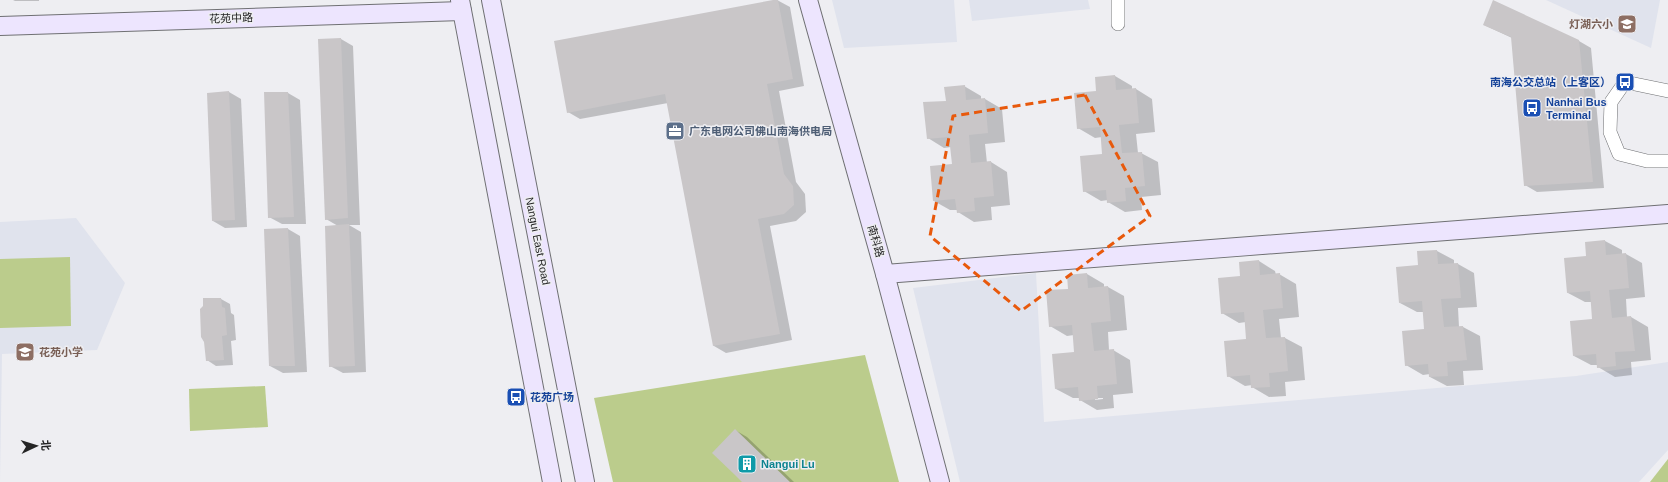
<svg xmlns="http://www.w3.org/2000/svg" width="1668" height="482" font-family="Arial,'Noto Sans SC',sans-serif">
<rect width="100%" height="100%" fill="#eeeef2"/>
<g fill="#e0e3ed">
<polygon points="832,0 954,0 957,42 844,48"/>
<polygon points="969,0 1088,0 1090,9 972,21"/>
<polygon points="1546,0 1660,0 1651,48"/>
<polygon points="76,218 125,283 97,350 2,354 0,482 0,222"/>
<polygon points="1036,273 1044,422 1576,376 1668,362 1668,450 1639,482 960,482 913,288"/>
</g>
<g fill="#bbcc8c">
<polygon points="70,257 71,326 0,328 0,259"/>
<polygon points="865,355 899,482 613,482 594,398"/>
<polygon points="265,386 268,427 190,431 189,389"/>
<polygon points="1668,459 1668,482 1650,482"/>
</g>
<g fill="#0003" fill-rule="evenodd">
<polygon points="13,0 39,0 39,1 15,1"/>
<polygon points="777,0 790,7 804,86 779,91 796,182 805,194 806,212 796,221 770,226 792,340 726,353 714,346 668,103 580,119 568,112"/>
<polygon points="1484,25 1579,41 1591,48 1604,188 1537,192 1525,185 1512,38"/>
<polygon points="341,39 353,46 360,225 349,225 361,232 366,372 343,373 330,366 338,226 326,219"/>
<polygon points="1115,76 1132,86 1132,90 1136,89 1152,99 1155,132 1136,134 1138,153 1141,153 1158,162 1161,195 1141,197 1142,210 1125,212 1108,202 1108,200 1101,201 1084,191 1103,155 1102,137 1095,138 1078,128 1097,92"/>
<polygon points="964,86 981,96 981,99 985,99 1002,109 1005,142 985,144 987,163 991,162 1007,172 1010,205 991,207 992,220 974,222 958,212 957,210 950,210 934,201 953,165 951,147 944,148 928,138 947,101"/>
<polygon points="229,92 241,99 247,227 225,228 213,221 208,94"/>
<polygon points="288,93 300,100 306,224 282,224 269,217"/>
<polygon points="288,229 300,236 307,372 283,373 270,366 265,230"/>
<polygon points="1605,241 1622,250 1622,254 1626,254 1642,263 1645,297 1626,299 1627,317 1631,317 1648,327 1651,360 1631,362 1632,375 1615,377 1598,367 1598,365 1591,365 1574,356 1593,320 1592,302 1585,302 1568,293 1587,256"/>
<polygon points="1437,251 1454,260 1454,264 1458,264 1474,273 1477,307 1458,308 1459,327 1463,327 1480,336 1483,370 1463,371 1464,385 1447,386 1430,377 1430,374 1423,375 1406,365 1425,329 1424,312 1417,312 1400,303 1419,266"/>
<polygon points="1259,261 1275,271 1276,275 1279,274 1296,284 1299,317 1279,319 1281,338 1285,338 1302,347 1305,380 1285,382 1286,396 1269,397 1252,387 1252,385 1245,386 1228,376 1247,340 1246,322 1239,323 1222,313 1241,277"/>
<path d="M1087 274 1104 284V287H1108L1124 296 1127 330 1108 332 1109 350H1113L1130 360 1133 393 1113 395 1114 408 1097 410 1080 400V398H1073L1056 389 1075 353 1074 335 1067 336 1050 326 1069 289ZM1095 398H1103V399L1095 400Z"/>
<polygon points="221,299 230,304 231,313 234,315 236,340 231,341 233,365 216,366 207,360"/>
<polygon points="735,430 747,437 794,482 743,482"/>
</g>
<g fill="#c9c6c8">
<polygon points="773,0 778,0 793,79 767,84 784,174 793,186 794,205 784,214 758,219 780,334 713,346 665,94 567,113 554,41"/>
<polygon points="1493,0 1579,40 1593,182 1524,186 1511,37 1483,25"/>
<polygon points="341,38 348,218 325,220 318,39"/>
<polygon points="1115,75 1116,90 1136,88 1139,123 1119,125 1122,153 1142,152 1145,186 1125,188 1126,201 1107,203 1106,190 1083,192 1080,156 1102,154 1100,127 1077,129 1074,93 1096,91 1095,77"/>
<polygon points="965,85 966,100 985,98 988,133 969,135 971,163 991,161 994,196 974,198 975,211 957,213 955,199 933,201 930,166 952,164 949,137 927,139 923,102 946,101 944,87"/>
<polygon points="229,91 235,220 212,221 207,93"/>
<polygon points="264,92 288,92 294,217 268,218"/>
<polygon points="349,224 355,366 329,367 325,226"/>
<polygon points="288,228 295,366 269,366 264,229"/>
<polygon points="1605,240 1606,255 1626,253 1629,288 1609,290 1612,318 1631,316 1635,351 1615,352 1616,366 1597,368 1596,354 1573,356 1570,321 1592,319 1590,291 1567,293 1564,258 1586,256 1585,242"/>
<polygon points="1437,250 1438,264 1458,263 1461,298 1441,299 1444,327 1463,326 1467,360 1447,362 1448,376 1429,377 1428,364 1405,366 1402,331 1424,329 1422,301 1399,303 1396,267 1418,265 1417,251"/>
<polygon points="1259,260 1260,275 1280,273 1283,308 1263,310 1266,338 1285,337 1288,371 1269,373 1270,387 1251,388 1250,375 1227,377 1224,341 1246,339 1244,312 1221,314 1218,278 1240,276 1239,262"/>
<polygon points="1087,273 1088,288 1108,286 1111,321 1091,323 1094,351 1114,349 1117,384 1097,386 1098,399 1079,401 1078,387 1055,389 1052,354 1074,352 1072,325 1049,327 1046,290 1068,289 1067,275"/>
<polygon points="203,298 221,298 222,307 225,308 227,335 222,336 224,360 206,361 204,342 201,337 200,309 203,306"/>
<polygon points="735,429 790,482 742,482 734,474 712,453"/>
</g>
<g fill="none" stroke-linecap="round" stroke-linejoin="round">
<defs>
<g id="street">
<polyline points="1118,0 1118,24"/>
<polyline points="1668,91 1625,82 1611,102 1610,132 1619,154 1647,161 1668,161"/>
</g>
<g id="secondary">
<polyline points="460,0 552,482"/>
<polyline points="491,0 585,482"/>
<polyline points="808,0 885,274 940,482"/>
<polyline points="0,26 462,11"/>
<polyline points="885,274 1668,214"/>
</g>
</defs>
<use href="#street" stroke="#6f7073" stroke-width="14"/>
<use href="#secondary" stroke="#6f7073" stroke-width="20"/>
<use href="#street" stroke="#fff" stroke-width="13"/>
<use href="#secondary" stroke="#ede5fe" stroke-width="18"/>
</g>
<path fill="none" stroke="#e8590c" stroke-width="3" stroke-dasharray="8 5" stroke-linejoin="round" d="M1085 95 1150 216 1021 311 930 236 953 116Z"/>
<defs>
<symbol id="school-square" viewBox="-11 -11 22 22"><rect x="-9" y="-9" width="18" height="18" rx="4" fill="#8d6e63" stroke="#eeeef2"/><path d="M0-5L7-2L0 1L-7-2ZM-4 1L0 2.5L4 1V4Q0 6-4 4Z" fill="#fff"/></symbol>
<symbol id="bus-square" viewBox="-11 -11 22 22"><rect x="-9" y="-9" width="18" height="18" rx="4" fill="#1a4fb4" stroke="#eeeef2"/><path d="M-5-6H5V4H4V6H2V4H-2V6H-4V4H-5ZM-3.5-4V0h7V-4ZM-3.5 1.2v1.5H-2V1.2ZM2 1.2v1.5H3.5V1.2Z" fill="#fff"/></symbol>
<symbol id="office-square" viewBox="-11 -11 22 22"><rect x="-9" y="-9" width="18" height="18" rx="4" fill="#5c6f8a" stroke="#eeeef2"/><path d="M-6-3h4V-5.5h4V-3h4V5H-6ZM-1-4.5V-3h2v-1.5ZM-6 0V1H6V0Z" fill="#fff"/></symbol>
<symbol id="building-square" viewBox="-11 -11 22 22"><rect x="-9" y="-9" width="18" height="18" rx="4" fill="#0f9aa8" stroke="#eeeef2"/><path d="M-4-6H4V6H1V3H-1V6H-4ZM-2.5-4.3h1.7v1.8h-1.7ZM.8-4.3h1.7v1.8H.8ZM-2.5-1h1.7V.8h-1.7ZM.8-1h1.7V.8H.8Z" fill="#fff"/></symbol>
</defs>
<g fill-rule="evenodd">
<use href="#school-square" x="1616" y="13" width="22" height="22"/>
<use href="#bus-square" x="1614" y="71" width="22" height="22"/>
<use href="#bus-square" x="1521" y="97" width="22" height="22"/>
<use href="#office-square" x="664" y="120" width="22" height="22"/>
<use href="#school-square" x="14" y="341" width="22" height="22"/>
<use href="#bus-square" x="505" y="386" width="22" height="22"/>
<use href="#building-square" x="736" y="453" width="22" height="22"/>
</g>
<g text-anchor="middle" stroke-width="3" stroke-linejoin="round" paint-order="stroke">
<g font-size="11" fill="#242425" stroke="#eeeef2">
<text transform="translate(231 18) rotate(-2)" y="4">花苑中路</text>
<text transform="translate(538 241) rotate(79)" y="4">Nangui East Road</text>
<text transform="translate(876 241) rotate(74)" y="4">南科路</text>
</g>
<g font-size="11" font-weight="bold" fill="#785e54" stroke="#eeeef2" text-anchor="end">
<text x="1613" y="28">灯湖六小</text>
<text x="39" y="356" text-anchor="start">花苑小学</text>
</g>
<g font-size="11" font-weight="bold" fill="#164399" stroke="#eeeef2" text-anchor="start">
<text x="1611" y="86" text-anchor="end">南海公交总站（上客区）</text>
<text x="1546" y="106">Nanhai Bus<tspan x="1546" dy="13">Terminal</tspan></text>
<text x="530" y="401">花苑广场</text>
</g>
<g font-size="11" font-weight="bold" fill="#4e5e75" stroke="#eeeef2" text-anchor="start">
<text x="689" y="135">广东电网公司佛山南海供电局</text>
</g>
<g font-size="11" font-weight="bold" fill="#0d838f" stroke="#eeeef2" text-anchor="start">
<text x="761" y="468">Nangui Lu</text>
</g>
</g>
<g transform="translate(36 446) rotate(86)" stroke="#eeeef2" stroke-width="3" paint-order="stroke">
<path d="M0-3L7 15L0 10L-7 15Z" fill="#242425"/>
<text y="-6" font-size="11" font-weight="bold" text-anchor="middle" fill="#242425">北</text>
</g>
</svg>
